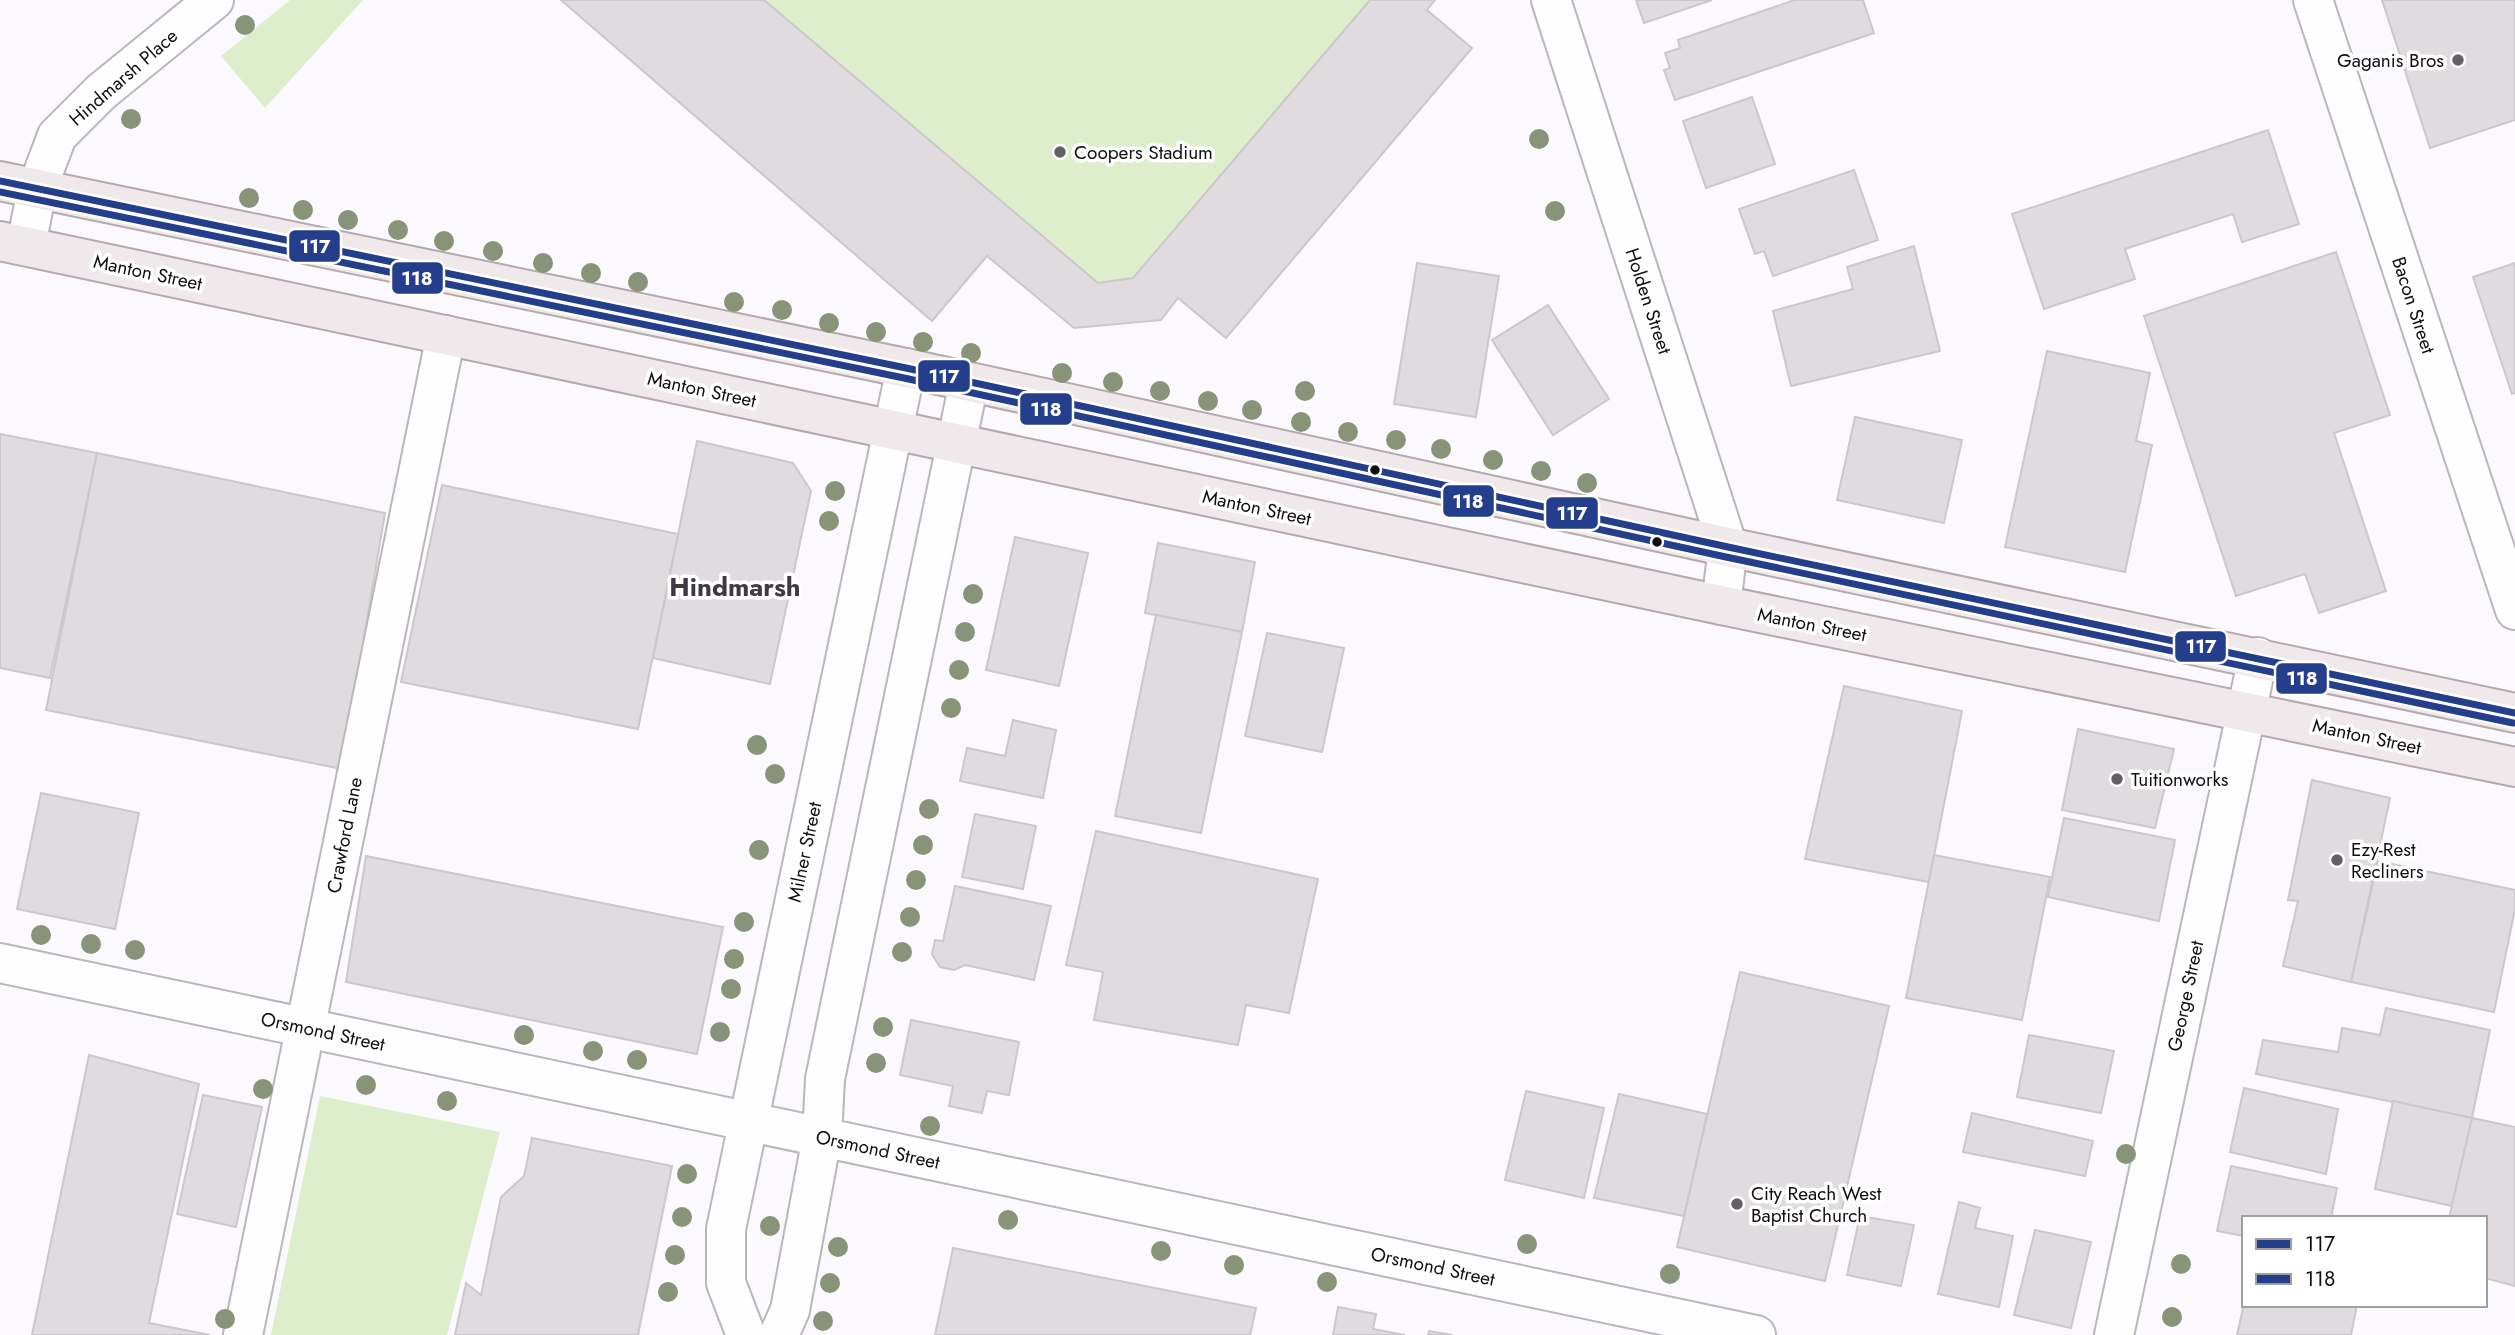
<svg xmlns="http://www.w3.org/2000/svg" width="2515" height="1335" font-family="Jost,sans-serif">
<rect width="100%" height="100%" fill="#fbf9fd"/>
<g fill="#deeecc">
<polygon points="290,0 363,0 265,108 221,56"/>
<polygon points="561,0 1435,0 1427,10 1472,48 1226,338 1178,298 1161,320 1074,328 987,256 932,321"/>
<polygon points="320,1096 500,1132 447,1335 271,1335"/>
</g>
<g fill="#dfdbde" stroke="#cbc7ca" stroke-width="2">
<polygon points="561,0 764,0 1098,283 1133,278 1370,0 1435,0 1427,10 1472,48 1226,338 1178,298 1161,320 1074,328 987,256 932,321"/>
<polygon points="1636,0 1712,0 1644,23"/>
<polygon points="1795,0 1863,0 1874,33 1675,100 1664,70 1670,68 1665,53 1680,48 1678,40"/>
<polygon points="2382,0 2515,0 2515,120 2430,148"/>
<polygon points="1752,97 1775,164 1706,188 1683,121"/>
<polygon points="2268,130 2299,224 2242,242 2233,214 2125,249 2135,279 2044,309 2012,214"/>
<polygon points="1854,170 1878,240 1773,276 1764,251 1755,254 1739,209"/>
<polygon points="1914,246 1940,351 1791,386 1773,311 1853,289 1847,267"/>
<polygon points="2336,252 2390,415 2334,433 2386,591 2319,613 2305,574 2236,596 2144,316"/>
<polygon points="1417,263 1499,276 1476,417 1394,404"/>
<polygon points="2515,263 2515,393 2512,394 2473,277"/>
<polygon points="1548,305 1609,399 1553,435 1492,340"/>
<polygon points="2047,351 2150,373 2136,441 2152,445 2125,572 2005,547"/>
<polygon points="1855,417 1962,440 1944,523 1837,500"/>
<polygon points="0,434 97,453 50,678 0,668"/>
<polygon points="697,441 793,463 811,491 770,684 653,658"/>
<polygon points="97,453 385,513 342,769 46,710"/>
<polygon points="442,485 678,534 638,729 401,682"/>
<polygon points="1015,537 1088,553 1059,686 986,670"/>
<polygon points="1158,543 1255,562 1242,632 1145,613"/>
<polygon points="1156,615 1242,632 1201,833 1115,816"/>
<polygon points="1267,633 1344,648 1322,752 1245,736"/>
<polygon points="1844,686 1962,711 1929,882 1805,859"/>
<polygon points="1013,720 1056,730 1043,798 960,781 967,748 1005,756"/>
<polygon points="2078,729 2174,749 2155,828 2062,810"/>
<polygon points="2312,780 2390,798 2351,982 2283,966 2298,901 2288,900"/>
<polygon points="41,793 139,813 115,929 17,909"/>
<polygon points="975,814 1036,826 1023,889 962,877"/>
<polygon points="2064,818 2175,840 2159,921 2048,897"/>
<polygon points="1096,831 1318,879 1289,1013 1246,1005 1238,1045 1094,1020 1103,972 1066,965"/>
<polygon points="1934,855 2050,877 2022,1020 1906,998"/>
<polygon points="366,856 723,927 697,1054 346,982"/>
<polygon points="2378,861 2515,890 2515,909 2494,1012 2351,982"/>
<polygon points="955,886 1051,906 1034,980 965,965 954,970 940,967 932,954 935,940 943,941"/>
<polygon points="1740,972 1889,1006 1825,1281 1677,1247"/>
<polygon points="2386,1008 2490,1030 2472,1118 2256,1074 2263,1040 2338,1052 2342,1028 2380,1035"/>
<polygon points="911,1020 1019,1042 1009,1095 987,1091 982,1113 949,1106 953,1086 900,1075"/>
<polygon points="2029,1035 2114,1051 2101,1113 2017,1097"/>
<polygon points="89,1055 199,1084 149,1323 210,1335 32,1335"/>
<polygon points="2244,1088 2338,1109 2326,1174 2230,1152"/>
<polygon points="1526,1091 1604,1108 1584,1198 1505,1180"/>
<polygon points="1619,1094 1707,1114 1684,1216 1594,1198"/>
<polygon points="203,1095 262,1107 236,1227 177,1214"/>
<polygon points="2393,1101 2472,1118 2452,1206 2375,1189"/>
<polygon points="1972,1113 2093,1141 2085,1176 1963,1152"/>
<polygon points="2472,1118 2515,1127 2515,1286 2485,1278 2485,1218 2449,1218"/>
<polygon points="532,1138 672,1166 638,1335 455,1335 466,1283 481,1295 501,1197 524,1176"/>
<polygon points="2231,1166 2337,1188 2331,1218 2244,1218 2244,1236 2217,1231"/>
<polygon points="1959,1202 1980,1208 1975,1228 2013,1236 1999,1307 1938,1294"/>
<polygon points="1860,1216 1914,1225 1901,1286 1847,1275"/>
<polygon points="2035,1230 2091,1242 2071,1328 2014,1315"/>
<polygon points="953,1248 1256,1308 1250,1335 935,1335"/>
<polygon points="2244,1304 2244,1305 2357,1305 2351,1335 2237,1335"/>
<polygon points="1338,1307 1376,1314 1373,1329 1405,1335 1333,1335"/>
<polygon points="1429,1331 1452,1335 1428,1335"/>
</g>
<g fill="none" stroke-linecap="round" stroke-linejoin="round">
<defs>
<g id="minor">
<polyline points="1551,0 1728,547 1721,605"/>
<polyline points="2313,0 2515,610"/>
<polyline points="26,246 37,189 57,136 101,92 214,0"/>
<polyline points="0,963 1756,1335"/>
<polyline points="243,1335 446,335"/>
<polyline points="746,1335 726,1283 726,1229 906,368"/>
<polyline points="779,1335 790,1310 822,1137 825,1079 969,382"/>
<polyline points="2114,1335 2258,657"/>
</g>
<g id="major">
<polyline points="0,181 906,368 1728,547 2515,713"/>
<polyline points="0,241 1721,605 2515,767"/>
</g>
</defs>
<use href="#minor" stroke="#b9b7ba" stroke-width="42"/>
<use href="#major" stroke="#b5a9ae" stroke-width="42"/>
<use href="#minor" stroke="#fefeff" stroke-width="38"/>
<use href="#major" stroke="#efe9eb" stroke-width="38"/>
<defs>
<polyline id="bus-1" points="0,181 906,368 1728,547 2515,713"/>
<polyline id="bus-2" points="0,192 904,378 1726,557 2513,723"/>
</defs>
<use href="#bus-1" stroke="#fff" stroke-width="12"/>
<use href="#bus-2" stroke="#fff" stroke-width="12"/>
<use href="#bus-1" stroke="#243e8c" stroke-width="7"/>
<use href="#bus-2" stroke="#243e8c" stroke-width="7"/>
</g>
<g fill="#899377">
<circle cx="245" cy="25" r="10"/>
<circle cx="131" cy="119" r="10"/>
<circle cx="1539" cy="139" r="10"/>
<circle cx="249" cy="198" r="10"/>
<circle cx="303" cy="210" r="10"/>
<circle cx="1555" cy="211" r="10"/>
<circle cx="348" cy="220" r="10"/>
<circle cx="398" cy="230" r="10"/>
<circle cx="444" cy="241" r="10"/>
<circle cx="493" cy="251" r="10"/>
<circle cx="543" cy="263" r="10"/>
<circle cx="591" cy="273" r="10"/>
<circle cx="638" cy="282" r="10"/>
<circle cx="734" cy="302" r="10"/>
<circle cx="782" cy="310" r="10"/>
<circle cx="829" cy="323" r="10"/>
<circle cx="876" cy="332" r="10"/>
<circle cx="923" cy="342" r="10"/>
<circle cx="971" cy="353" r="10"/>
<circle cx="1062" cy="373" r="10"/>
<circle cx="1113" cy="382" r="10"/>
<circle cx="1160" cy="391" r="10"/>
<circle cx="1305" cy="391" r="10"/>
<circle cx="1208" cy="401" r="10"/>
<circle cx="1252" cy="410" r="10"/>
<circle cx="1301" cy="422" r="10"/>
<circle cx="1348" cy="432" r="10"/>
<circle cx="1396" cy="440" r="10"/>
<circle cx="1441" cy="449" r="10"/>
<circle cx="1493" cy="460" r="10"/>
<circle cx="1541" cy="471" r="10"/>
<circle cx="1587" cy="483" r="10"/>
<circle cx="835" cy="491" r="10"/>
<circle cx="829" cy="521" r="10"/>
<circle cx="973" cy="594" r="10"/>
<circle cx="965" cy="632" r="10"/>
<circle cx="959" cy="670" r="10"/>
<circle cx="951" cy="708" r="10"/>
<circle cx="757" cy="745" r="10"/>
<circle cx="775" cy="774" r="10"/>
<circle cx="929" cy="809" r="10"/>
<circle cx="923" cy="845" r="10"/>
<circle cx="759" cy="850" r="10"/>
<circle cx="916" cy="880" r="10"/>
<circle cx="910" cy="917" r="10"/>
<circle cx="744" cy="922" r="10"/>
<circle cx="41" cy="935" r="10"/>
<circle cx="91" cy="944" r="10"/>
<circle cx="135" cy="950" r="10"/>
<circle cx="902" cy="952" r="10"/>
<circle cx="734" cy="959" r="10"/>
<circle cx="731" cy="989" r="10"/>
<circle cx="883" cy="1027" r="10"/>
<circle cx="720" cy="1032" r="10"/>
<circle cx="524" cy="1035" r="10"/>
<circle cx="593" cy="1051" r="10"/>
<circle cx="637" cy="1060" r="10"/>
<circle cx="876" cy="1063" r="10"/>
<circle cx="366" cy="1085" r="10"/>
<circle cx="263" cy="1089" r="10"/>
<circle cx="447" cy="1101" r="10"/>
<circle cx="930" cy="1126" r="10"/>
<circle cx="2126" cy="1154" r="10"/>
<circle cx="687" cy="1174" r="10"/>
<circle cx="682" cy="1217" r="10"/>
<circle cx="1008" cy="1220" r="10"/>
<circle cx="770" cy="1226" r="10"/>
<circle cx="1527" cy="1244" r="10"/>
<circle cx="838" cy="1247" r="10"/>
<circle cx="1161" cy="1251" r="10"/>
<circle cx="675" cy="1255" r="10"/>
<circle cx="2181" cy="1264" r="10"/>
<circle cx="1234" cy="1265" r="10"/>
<circle cx="1670" cy="1274" r="10"/>
<circle cx="1327" cy="1282" r="10"/>
<circle cx="830" cy="1283" r="10"/>
<circle cx="668" cy="1292" r="10"/>
<circle cx="2172" cy="1317" r="10"/>
<circle cx="225" cy="1319" r="10"/>
<circle cx="823" cy="1321" r="10"/>
</g>
<g fill="#626064" stroke="#fff" stroke-width="2.5">
<circle cx="2458" cy="60" r="7"/>
<circle cx="1060" cy="152" r="7"/>
<circle cx="2117" cy="779" r="7"/>
<circle cx="2337" cy="860" r="7"/>
<circle cx="1737" cy="1204" r="7"/>
</g>
<g fill="#100e12" stroke="#fff" stroke-width="2.5">
<circle cx="1375" cy="470" r="6"/>
<circle cx="1657" cy="542" r="6"/>
</g>
<g text-anchor="middle" stroke-width="7" stroke-linejoin="round" paint-order="stroke">
<g font-size="19" fill="#100e12" stroke="#fff" text-anchor="start">
<text x="2444" y="67" text-anchor="end">Gaganis Bros</text>
<text x="1074" y="159">Coopers Stadium</text>
<text x="2131" y="786">Tuitionworks</text>
<text x="2351" y="856">Ezy-Rest<tspan x="2351" dy="22">Recliners</tspan></text>
<text x="1751" y="1200">City Reach West<tspan x="1751" dy="22">Baptist Church</tspan></text>
</g>
<g font-size="19" fill="#100e12" stroke="#fff">
<text transform="translate(123 77) rotate(-41)" y="7">Hindmarsh Place</text>
<text transform="translate(148 272) rotate(12)" y="7">Manton Street</text>
<text transform="translate(1649 301) rotate(72)" y="7">Holden Street</text>
<text transform="translate(2414 305) rotate(72)" y="7">Bacon Street</text>
<text transform="translate(702 389) rotate(12)" y="7">Manton Street</text>
<text transform="translate(1257 507) rotate(12)" y="7">Manton Street</text>
<text transform="translate(1812 624) rotate(11)" y="7">Manton Street</text>
<text transform="translate(2367 736) rotate(12)" y="7">Manton Street</text>
<text transform="translate(344 835) rotate(-79)" y="7">Crawford Lane</text>
<text transform="translate(804 852) rotate(-78)" y="7">Milner Street</text>
<text transform="translate(2185 996) rotate(-78)" y="7">George Street</text>
<text transform="translate(323 1031) rotate(12)" y="7">Orsmond Street</text>
<text transform="translate(878 1149) rotate(12)" y="7">Orsmond Street</text>
<text transform="translate(1433 1266) rotate(12)" y="7">Orsmond Street</text>
</g>
<g font-size="26" font-weight="bold" fill="#3e3942" stroke="#fff">
<text x="735" y="596">Hindmarsh</text>
</g>
</g>
<g stroke="#fff" stroke-width="2.5">
<rect x="288" y="229" width="53" height="34" rx="7" fill="#243e8c"/>
<rect x="391" y="261" width="53" height="34" rx="7" fill="#243e8c"/>
<rect x="917" y="359" width="54" height="34" rx="7" fill="#243e8c"/>
<rect x="1019" y="392" width="54" height="34" rx="7" fill="#243e8c"/>
<rect x="1442" y="484" width="53" height="34" rx="7" fill="#243e8c"/>
<rect x="1545" y="496" width="54" height="34" rx="7" fill="#243e8c"/>
<rect x="2174" y="630" width="53" height="33" rx="7" fill="#243e8c"/>
<rect x="2275" y="662" width="53" height="33" rx="7" fill="#243e8c"/>
</g>
<g font-size="19" text-anchor="middle" font-weight="bold" fill="#fff">
<text x="315" y="253">117</text>
<text x="417" y="285">118</text>
<text x="944" y="383">117</text>
<text x="1046" y="416">118</text>
<text x="1468" y="508">118</text>
<text x="1572" y="520">117</text>
<text x="2201" y="653">117</text>
<text x="2302" y="685">118</text>
</g>
<rect x="2242" y="1216" width="245" height="91" fill="#ffffff" stroke="#9f9fa0" stroke-width="2"/>
<rect x="2256" y="1239" width="35" height="10" fill="#243e8c" stroke="#9f9fa0" stroke-width="2"/>
<text x="2305" y="1251" font-size="21" fill="#100e12">117</text>
<rect x="2256" y="1274" width="35" height="10" fill="#243e8c" stroke="#9f9fa0" stroke-width="2"/>
<text x="2305" y="1286" font-size="21" fill="#100e12">118</text>
</svg>
